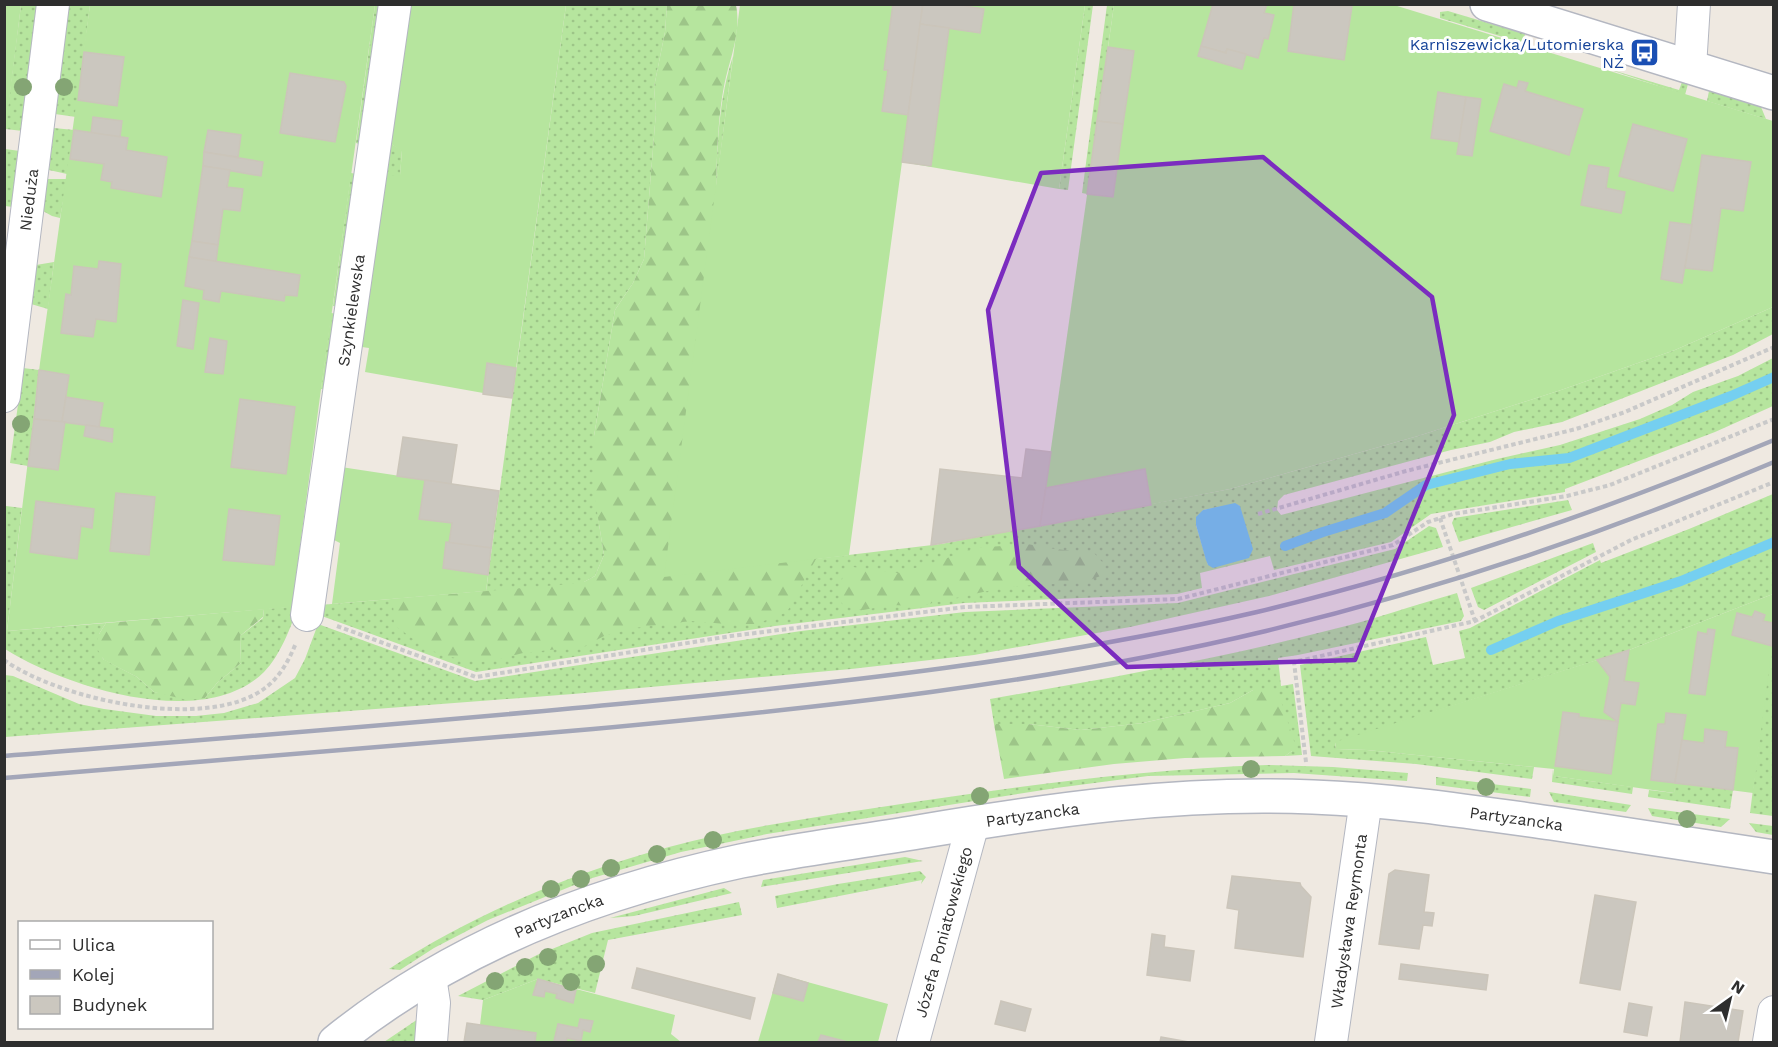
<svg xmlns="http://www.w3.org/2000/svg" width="1778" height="1047" font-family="'Work Sans',sans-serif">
<defs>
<pattern id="grass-dots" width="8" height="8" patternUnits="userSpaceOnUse" patternTransform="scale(1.5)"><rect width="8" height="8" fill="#b6e59e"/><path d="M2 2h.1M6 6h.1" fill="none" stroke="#9dc588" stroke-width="1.8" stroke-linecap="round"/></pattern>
<pattern id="forest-firs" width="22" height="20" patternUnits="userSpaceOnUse" patternTransform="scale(1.5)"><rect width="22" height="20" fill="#b6e59e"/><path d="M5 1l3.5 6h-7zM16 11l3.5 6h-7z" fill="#9dc588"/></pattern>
</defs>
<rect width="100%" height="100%" fill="#efe9e1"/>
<g fill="url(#grass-dots)" fill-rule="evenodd">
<polygon points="21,5 39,5 23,131 5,129"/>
<polygon points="69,5 90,5 76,117 55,114"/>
<polygon points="375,5 381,5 362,145 356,143"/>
<polygon points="406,5 411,5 391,144 402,150 400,176 386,176 362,347 356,346"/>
<path d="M566 5H667L665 32 654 87 656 112 644 259 633 283 615 310 594 436 599 524 604 555 595 576 584 582 664 577 941 544 1230 489 1418 436 1561 390 1675 350 1773 307V334L1733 355 1562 422 1514 432 1490 442 1451 450 1284 495 1278 501 1277 510 1281 515 1497 459 1560 445 1640 419 1672 405 1693 392 1738 376 1773 358V406L1715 432 1565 489V492L1431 514 1391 542 1274 570 1270 556 1200 573 1202 588 1177 594 964 603 775 626 476 672 319 615 320 605 486 591ZM1235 504 1240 506 1208 565 1196 525 1203 510Z"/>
<polygon points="1085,5 1093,5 1068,190 1059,189"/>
<polygon points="1107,5 1114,5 1087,194 1082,193"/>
<polygon points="1448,11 1525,34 1523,43 1440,18 1440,12"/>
<path d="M733 56 716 188C717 144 719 98 733 56Z"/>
<polygon points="1602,67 1679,90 1682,82 1688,84 1685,95"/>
<polygon points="1709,91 1761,107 1766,119 1707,101"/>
<polygon points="54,128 74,130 67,174 49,170"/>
<polygon points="5,149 20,151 13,207 5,206"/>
<polygon points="351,173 357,174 339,307 333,306"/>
<polygon points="47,179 67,179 60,218 52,216 43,211"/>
<polygon points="54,262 48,309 31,304 36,265"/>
<polygon points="331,313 338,314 328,390 321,389"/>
<polygon points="23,368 39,370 28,466 10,463"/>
<polygon points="1773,494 1773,594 1629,650 1335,743 1336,749 1367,750 1534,767 1532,779 1416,764 1311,756 1300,665 1426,637 1433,665 1465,658 1459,631 1470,628 1600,560 1601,563 1689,529"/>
<polygon points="1568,500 1572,510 1459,542 1452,523 1454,518"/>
<path d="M6 506 22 508 7 631 106 623 99 634 103 659 137 677 154 692 205 698 217 683 241 663 240 636 263 618 264 609 298 606C291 627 280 656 264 672 204 731 67 688 5 649Z"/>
<polygon points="1429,526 1436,528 1443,547 1269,596 1130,627 974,655 851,669 573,694 5,737 5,675 13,676 79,704 104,709 156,716 196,716 224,713 258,703 295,678 305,659 318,624 475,681 801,631 965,612 1178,603 1395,549"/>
<polygon points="1593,543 1596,552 1484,610 1478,607 1471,588"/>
<path d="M1457 593 1464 616 1461 621 1298 655 1278 658 1281 686 1293 684 1302 755 1285 756 1292 751 1253 690 1230 703 1143 723 1081 730 1028 724H994L990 699C1104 679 1218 659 1330 630 1373 620 1414 605 1457 593Z"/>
<polygon points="1773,630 1773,816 1750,813"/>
<path d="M1267 765 1333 767 1408 773 1407 781 1294 773 1148 776 1056 788 767 834 681 852 589 879 488 920 434 948 400 970 389 969C476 913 569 874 669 847 751 825 837 814 921 801 1036 784 1150 769 1267 765Z"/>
<polygon points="1553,769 1554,776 1633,787 1632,794 1552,782"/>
<polygon points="1436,777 1531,789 1530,797 1436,785"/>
<polygon points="1675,783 1733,790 1730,809 1648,797 1649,790 1674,793"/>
<polygon points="1549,792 1631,805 1626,812 1554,802"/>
<polygon points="1648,808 1730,819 1721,827 1652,816"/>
<polygon points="1749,823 1773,826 1773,835 1756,832"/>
<polygon points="905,857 923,861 761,887 763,880"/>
<polygon points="920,871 926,877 921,884 922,880 777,908 775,896 838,884"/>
<polygon points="724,888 732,893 634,916 610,918"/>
<polygon points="739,902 742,915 608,940 595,993 538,979 483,1000 458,996 537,955 592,933"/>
<polygon points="421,1017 423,1042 384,1042"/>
</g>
<g fill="url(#forest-firs)">
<path d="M667 5H736C741 30 732 53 726 77 718 110 717 155 716 189L849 555 816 559 787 612 756 624H726L691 621 634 628 606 635 585 646 523 653 492 661 476 662 446 656 427 649 394 625 393 599 582 583 595 576 604 555 593 487 594 436 615 310 633 283 644 259 656 112 654 87 665 32Z"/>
<polygon points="1027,544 1055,549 1094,553 1104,564 1103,575 1085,582 1006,587 919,606 891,605 863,610 843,606 839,594 843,575 853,567 898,573 933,563 975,548"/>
<polygon points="264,609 263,617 240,636 241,663 217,683 205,698 187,700 154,692 137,677 104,660 96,647 99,634 106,623"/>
<polygon points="1277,689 1295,744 1292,751 1285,756 1185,758 1114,764 1004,779 994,724 1028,724 1081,730 1143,723 1230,703 1253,690"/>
</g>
<g fill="#b6e59e">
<polygon points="5,4 21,5 5,134 4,5"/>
<polygon points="90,5 375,5 321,389 292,607 7,631 40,363"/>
<polygon points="411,5 566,5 512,398 365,372 369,348 362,347 386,176 400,175 402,151 391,144"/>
<polygon points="740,5 1085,5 1059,189 902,162 849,555 664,577"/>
<polygon points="1114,5 1394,5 1773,121 1773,307 1675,350 1561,390 1418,436 1230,489 1040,526"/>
<polygon points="341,467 499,491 486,591 332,604 340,543 330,538"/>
<polygon points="1773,594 1772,646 1753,793 1676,783 1674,793 1554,776 1554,769 1367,750 1336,749 1335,742 1629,650"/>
<polygon points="778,974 888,1004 878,1042 758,1042"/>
<polygon points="538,979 675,1015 671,1034 681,1042 464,1042 467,1023 480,1025 483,1000"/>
</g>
<polygon fill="#75cff0" points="1235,503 1240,506 1253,549 1249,558 1213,568 1208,565 1206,560 1196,525 1196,517 1203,510"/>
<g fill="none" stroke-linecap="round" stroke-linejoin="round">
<g stroke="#75cff0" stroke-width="10">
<polyline points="1285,546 1323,532 1385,513 1426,485 1510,464 1569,458 1731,396 1774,377"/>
<polyline points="1491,650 1558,621 1681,581 1774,542"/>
</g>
</g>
<g fill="#cbc7bf" stroke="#cbc5ba" stroke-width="1.5">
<polygon points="893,4 923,4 908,115 882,111 888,70 884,70"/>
<polygon points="923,4 954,4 984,9 980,33 920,24"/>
<polygon points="1213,4 1267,4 1264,13 1274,15 1268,39 1264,38 1258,58 1227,49 1226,53 1201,46"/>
<polygon points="1294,4 1352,6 1344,60 1288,51"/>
<polygon points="920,24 949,28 931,166 902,162"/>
<polygon points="1201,46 1226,53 1227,49 1246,54 1242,69 1198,56"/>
<polygon points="1108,47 1134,51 1123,124 1097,121"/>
<polygon points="84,52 124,57 117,106 78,100"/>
<polygon points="290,73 344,82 346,86 335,142 280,133"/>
<polygon points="1519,81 1528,83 1525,91 1528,92 1583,109 1569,155 1490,131 1504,84 1517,88"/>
<polygon points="1438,92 1466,97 1459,142 1431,138"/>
<polygon points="1466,97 1481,99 1472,156 1457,154"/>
<polygon points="93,117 122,121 120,137 91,133"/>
<polygon points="1097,121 1123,124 1113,197 1087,194"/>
<polygon points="1633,124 1687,139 1673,191 1619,176"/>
<polygon points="74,130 128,138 126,150 167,157 161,197 111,188 112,182 101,180 104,164 70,159"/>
<polygon points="208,130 241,135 238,157 204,152"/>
<polygon points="204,152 263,162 261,176 203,166"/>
<polygon points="1702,155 1751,162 1743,211 1721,208 1712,271 1685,268"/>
<polygon points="1589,165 1609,168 1606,188 1625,192 1621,213 1581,205"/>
<polygon points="203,166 230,170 227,187 243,189 240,211 223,209 218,245 192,241"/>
<polygon points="1670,222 1692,225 1682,283 1661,279"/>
<polygon points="192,241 218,245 216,262 189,257"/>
<polygon points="189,257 300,275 297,296 285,295 284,301 221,291 219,302 203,299 204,290 185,286"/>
<polygon points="99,261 121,264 116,322 96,319 93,337 61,333 66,294 71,295 74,266 98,269"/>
<polygon points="183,300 199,303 193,349 177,346"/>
<polygon points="210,338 227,341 223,374 205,372"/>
<polygon points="487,363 516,368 512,398 483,394"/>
<polygon points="39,370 69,375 62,422 34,419"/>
<polygon points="66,397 103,403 99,427 62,422"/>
<polygon points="240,399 295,407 286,474 231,467"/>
<polygon points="34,419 65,422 58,470 28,466"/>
<polygon points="86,425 113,429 112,442 84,436"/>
<polygon points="403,437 457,445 451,484 397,476"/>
<polygon points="1026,449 1051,452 1040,526 931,545 940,469 1022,478"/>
<polygon points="1145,469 1151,505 1040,526 1046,488"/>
<polygon points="425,480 499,491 491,548 449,543 452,523 419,519"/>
<polygon points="116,493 155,497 149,555 110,551"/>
<polygon points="36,501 94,509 92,528 81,526 77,559 30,552"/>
<polygon points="229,509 280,516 274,565 223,560"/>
<polygon points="446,542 491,548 488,575 443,568"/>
<polygon points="1755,611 1765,615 1763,621 1774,623 1772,646 1732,635 1737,613 1752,617"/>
<polygon points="1708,629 1715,630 1705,695 1689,693 1698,632 1707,634"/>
<polygon points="1629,650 1624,681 1639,683 1635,705 1621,703 1618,722 1604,712 1610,677 1597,660"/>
<polygon points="1563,712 1579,714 1579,717 1618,722 1611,774 1555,766"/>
<polygon points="1666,713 1686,715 1675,783 1651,780 1658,724 1665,724"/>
<polygon points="1705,729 1727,732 1725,747 1738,748 1733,790 1675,783 1682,740 1704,743"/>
<polygon points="1395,870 1429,875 1424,912 1434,913 1432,926 1423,925 1419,949 1379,944 1389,874"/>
<polygon points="1232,876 1300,883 1301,886 1311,897 1303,957 1235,948 1239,910 1227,908"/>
<polygon points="1595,895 1636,902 1620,990 1580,983"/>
<polygon points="1152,934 1165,936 1164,947 1194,951 1190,981 1147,975"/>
<polygon points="1401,964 1488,975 1486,990 1399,979"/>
<polygon points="637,968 755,998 750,1019 632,988"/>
<polygon points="778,974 808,983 803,1001 773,993"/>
<polygon points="538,979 576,990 573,1003 556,998 557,994 545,991 544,997 533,995"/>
<polygon points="1001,1001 1031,1009 1025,1031 995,1024"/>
<polygon points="1685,1002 1743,1011 1738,1042 1680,1042"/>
<polygon points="1629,1003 1652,1007 1647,1036 1624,1032"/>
<polygon points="580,1019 593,1021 590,1032 583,1030 581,1041 567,1038 566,1042 554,1041 558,1024 578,1028"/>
<polygon points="467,1023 536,1033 535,1042 464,1042"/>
<polygon points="821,1035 848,1042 818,1042"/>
<polygon points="1161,1037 1189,1042 1160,1042"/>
</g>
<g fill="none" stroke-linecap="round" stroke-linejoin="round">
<defs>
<g id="minor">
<polyline points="1690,67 1694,4"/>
<path id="s1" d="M4 396 53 4"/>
<path id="s2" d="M307 615 395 4"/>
<polyline points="430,977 434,1003 431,1042"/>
<path id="s3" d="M913 1042 973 823"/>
<path id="s4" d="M1331 1042 1366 800"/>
<polyline points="1769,1042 1774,1012"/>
</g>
<polyline id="tertiary" points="1487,4 1774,93"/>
<g id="secondary">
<path id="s5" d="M335 1042C453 947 594 892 741 861 800 849 859 842 918 832 1049 810 1180 791 1313 797 1393 800 1472 812 1551 823 1625 834 1699 846 1774 857"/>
</g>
</defs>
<use href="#minor" stroke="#b4b7c1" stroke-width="34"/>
<use href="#tertiary" stroke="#b4b7c1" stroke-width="36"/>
<use href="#secondary" stroke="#b4b7c1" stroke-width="36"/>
<g stroke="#c9c9c9" stroke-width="4" stroke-dasharray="4.5 3" stroke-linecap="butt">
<polyline points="1258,514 1406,471 1576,429 1625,412 1774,347"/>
<polyline points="1440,518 1475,621"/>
<polyline points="337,626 476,677 731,636 965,607 1178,599 1393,545 1428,522 1453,514 1567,496 1610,485 1774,419"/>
<path d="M4 660C60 700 207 732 265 688 280 677 289 660 296 643"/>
<polyline points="1306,762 1294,662 1475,621 1631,540 1774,482"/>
</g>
<use href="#minor" stroke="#fff" stroke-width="32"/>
<use href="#tertiary" stroke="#fff" stroke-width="33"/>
<use href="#secondary" stroke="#fff" stroke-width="33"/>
<g stroke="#a3a6b8" stroke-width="4.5">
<path d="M4 756C213 739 421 723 629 703 840 683 1050 660 1257 612 1434 570 1606 510 1774 440"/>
<path d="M4 778C201 762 397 746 593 729 818 708 1045 684 1266 631 1440 589 1609 532 1774 462"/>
</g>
</g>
<g fill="#84a574">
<circle cx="23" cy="87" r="9"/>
<circle cx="64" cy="87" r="9"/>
<circle cx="21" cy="424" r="9"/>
<circle cx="1251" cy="769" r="9"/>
<circle cx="1486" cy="787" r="9"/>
<circle cx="980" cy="796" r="9"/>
<circle cx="1687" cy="819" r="9"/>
<circle cx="713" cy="840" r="9"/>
<circle cx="657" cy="854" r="9"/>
<circle cx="611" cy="868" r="9"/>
<circle cx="581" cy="879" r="9"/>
<circle cx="551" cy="889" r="9"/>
<circle cx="548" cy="957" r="9"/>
<circle cx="596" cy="964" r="9"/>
<circle cx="525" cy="967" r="9"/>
<circle cx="495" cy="981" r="9"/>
<circle cx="571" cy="982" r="9"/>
</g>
<path fill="#7b2cbf" fill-opacity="0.2" stroke="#7b2cbf" stroke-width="4.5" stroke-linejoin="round" d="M1263 157 1432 297 1454 415 1355 660 1127 667 1019 567 988 310 1041 173Z"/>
<defs>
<symbol id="bus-square" viewBox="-11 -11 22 22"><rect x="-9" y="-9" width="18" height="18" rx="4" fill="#1a4fb4" stroke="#fff"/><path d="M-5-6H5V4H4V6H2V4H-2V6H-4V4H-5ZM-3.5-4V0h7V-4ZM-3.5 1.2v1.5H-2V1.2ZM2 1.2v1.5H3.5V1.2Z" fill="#fff"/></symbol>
</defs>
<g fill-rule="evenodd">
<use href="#bus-square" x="1628" y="36" width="33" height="33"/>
</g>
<g text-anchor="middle" stroke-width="6" stroke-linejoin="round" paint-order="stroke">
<g font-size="16" fill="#164399" stroke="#fff" text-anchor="end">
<text x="1624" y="50">Karniszewicka/Lutomierska<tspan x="1624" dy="18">NŻ</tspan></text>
</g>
<g font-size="16" fill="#2e2e2e" stroke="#fff">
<text dy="6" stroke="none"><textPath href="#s1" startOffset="198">Nieduża</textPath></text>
<text dy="6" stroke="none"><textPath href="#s2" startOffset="308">Szynkielewska</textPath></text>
<text dy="6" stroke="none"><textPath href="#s5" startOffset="744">Partyzancka</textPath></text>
<text dy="6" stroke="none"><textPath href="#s5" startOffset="1230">Partyzancka</textPath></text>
<text dy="6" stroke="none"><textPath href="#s5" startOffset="258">Partyzancka</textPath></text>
<text dy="6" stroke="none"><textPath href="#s4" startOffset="122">Władysława Reymonta</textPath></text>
<text dy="6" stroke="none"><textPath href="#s3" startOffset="114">Józefa Poniatowskiego</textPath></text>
</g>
</g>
<rect width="1778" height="1047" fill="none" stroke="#2e2e2e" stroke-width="12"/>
<rect x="18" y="921" width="195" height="108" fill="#ffffff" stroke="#ababab" stroke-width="1.5"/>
<rect x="30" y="940" width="30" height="9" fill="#ffffff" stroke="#ababab" stroke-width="1.5"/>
<text x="72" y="951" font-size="18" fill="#2e2e2e">Ulica</text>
<rect x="30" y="970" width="30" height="9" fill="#a3a6b8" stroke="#ababab" stroke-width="1.5"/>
<text x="72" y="981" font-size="18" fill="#2e2e2e">Kolej</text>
<rect x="30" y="996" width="30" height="18" fill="#cbc7bf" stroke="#ababab" stroke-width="1.5"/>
<text x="72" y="1011" font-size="18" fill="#2e2e2e">Budynek</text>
<g transform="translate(1730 999) rotate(34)" stroke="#ffffff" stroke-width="4.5" paint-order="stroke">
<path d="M0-4.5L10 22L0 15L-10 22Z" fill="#2e2e2e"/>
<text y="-9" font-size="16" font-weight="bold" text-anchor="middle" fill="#2e2e2e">N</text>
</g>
</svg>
